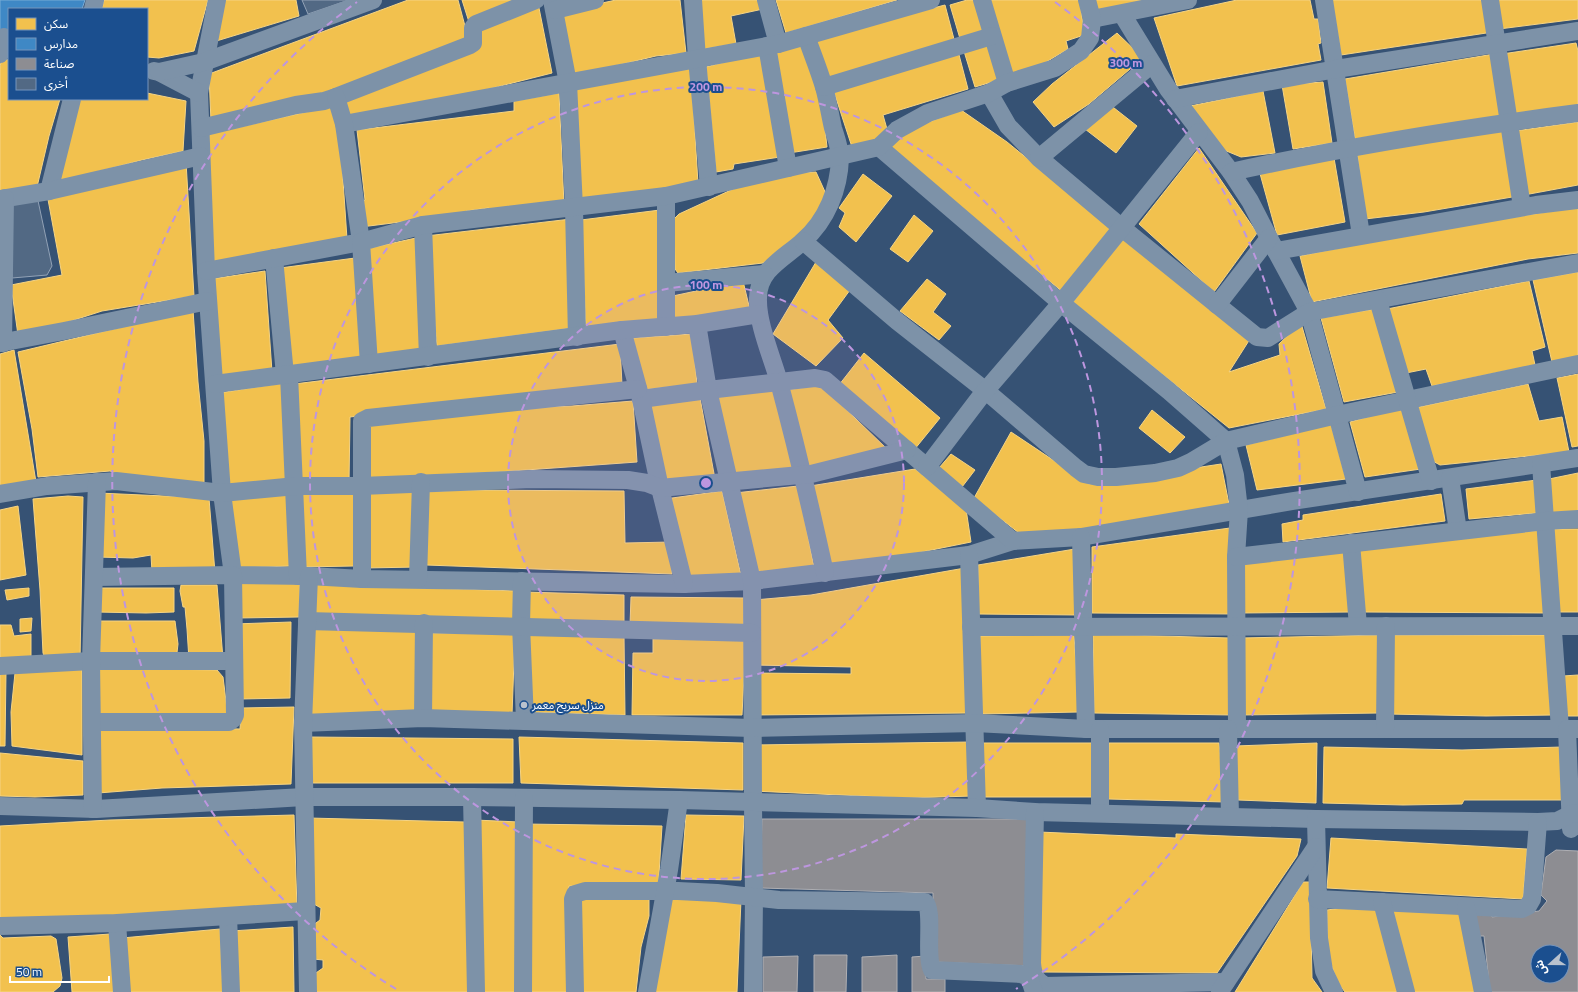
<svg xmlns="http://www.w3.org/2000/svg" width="1578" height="992" font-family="'Titillium Web','Noto Sans Arabic',sans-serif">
<rect width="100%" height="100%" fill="#365274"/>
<g fill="#f2c14e" stroke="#f6d483">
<polygon points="104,0 208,0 194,51 159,58 147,57 147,9 102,9"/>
<polygon points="223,0 296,0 299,16 213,42"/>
<polygon points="408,0 458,0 469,41 326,97 211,122 209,74"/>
<polygon points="462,0 528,0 469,22"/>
<polygon points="616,0 680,0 686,53 656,56 573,76 561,12"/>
<polygon points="698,0 760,0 763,9 731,16 736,44 703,49"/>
<polygon points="776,0 897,0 786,33"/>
<polygon points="967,0 976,0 988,36 961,42 950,5"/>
<polygon points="988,0 1080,0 1084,35 1066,41 1068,49 1036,68 1012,75"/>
<polygon points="1092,0 1156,0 1094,14"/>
<polygon points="1237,0 1310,0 1314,19 1318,19 1321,43 1318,44 1321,60 1177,86 1154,18"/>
<polygon points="1332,0 1488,0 1493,32 1341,55"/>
<polygon points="1494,0 1578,0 1578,19 1499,29"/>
<polygon points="538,3 552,73 465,95 347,116 343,99 479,48 474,29"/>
<polygon points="945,5 955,43 828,79 815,38"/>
<polygon points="1117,33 1143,58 1089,104 1054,127 1033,102 1052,84"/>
<polygon points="990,38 1002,79 975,87 963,48"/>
<polygon points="806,40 823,111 827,147 789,153 772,54"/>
<polygon points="1576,43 1578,51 1578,111 1512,120 1502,54"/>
<polygon points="958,51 968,89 883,115 887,129 871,143 852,147 833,89"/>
<polygon points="763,52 780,157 734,164 733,169 716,172 706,67"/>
<polygon points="1494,54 1505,116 1355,139 1345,79"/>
<polygon points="2,59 9,60 9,99 60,99 49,136 37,187 0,193 0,66"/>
<polygon points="691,67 698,184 579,203 570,90"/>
<polygon points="1323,82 1332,143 1293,149 1282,85"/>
<polygon points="1263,91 1275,153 1241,157 1224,150 1190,106"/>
<polygon points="147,93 186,101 183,151 142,160 58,182 78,99 147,99"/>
<polygon points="559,93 564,205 497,211 488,208 466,211 464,214 361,227 359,204 365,200 357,130 514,111 514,101"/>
<polygon points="1109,104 1137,126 1116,153 1085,129"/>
<polygon points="333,106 340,136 347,239 209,265 204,135"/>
<polygon points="961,110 1007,142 1114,229 1064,293 886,147 921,125"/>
<polygon points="1578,122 1578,185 1524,195 1515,131"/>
<polygon points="1507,130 1518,196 1424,212 1365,219 1357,152"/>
<polygon points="1199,148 1257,233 1214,292 1139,224"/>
<polygon points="1334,158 1345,222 1277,235 1259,170"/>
<polygon points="186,162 194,296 102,311 31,334 18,335 11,285 62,275 47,194"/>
<polygon points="816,172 826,194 816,216 794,241 763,263 678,273 675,269 674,219 679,214 744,184 788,173"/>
<polygon points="863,174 892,196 856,242 839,227 845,213 839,208"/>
<polygon points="1578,207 1578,253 1528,259 1312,302 1300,256 1408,234"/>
<polygon points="660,210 664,322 586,329 581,220"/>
<polygon points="914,215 933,231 908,262 890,249"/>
<polygon points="571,219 572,328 437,346 426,236"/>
<polygon points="1127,234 1250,339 1229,372 1280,355 1279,344 1301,323 1326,409 1229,428 1073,302"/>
<polygon points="416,238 425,348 376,358 365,249"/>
<polygon points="355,258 365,359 287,369 280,268"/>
<polygon points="816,262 850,290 828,320 843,338 816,366 773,334"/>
<polygon points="265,271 272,372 217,379 211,279"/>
<polygon points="1578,272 1578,356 1552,362 1533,280"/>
<polygon points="927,279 946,294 933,312 951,326 939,340 900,311"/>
<polygon points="743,281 750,310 672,323 668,297"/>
<polygon points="1529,281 1545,347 1532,351 1535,365 1432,386 1426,369 1406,373 1387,309"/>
<polygon points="1375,309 1398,392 1344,402 1321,318"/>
<polygon points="193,310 198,382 204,441 204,486 120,475 110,471 38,477 32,429 18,352"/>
<polygon points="692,334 697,384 642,390 633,338"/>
<polygon points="620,344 622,385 350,417 349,483 296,483 294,384"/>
<polygon points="14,350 36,482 0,491 0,354"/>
<polygon points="864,353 940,418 914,450 839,385"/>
<polygon points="1578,374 1578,446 1572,447 1557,378"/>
<polygon points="283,383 288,485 227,490 219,393"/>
<polygon points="1528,384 1539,421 1562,417 1569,452 1440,465 1429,459 1414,408"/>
<polygon points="821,385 888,450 807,468 786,390"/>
<polygon points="779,386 797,471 732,478 713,392"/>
<polygon points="700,398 715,479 660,485 646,406"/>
<polygon points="633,401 637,462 498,472 368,478 364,424 511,408 572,406"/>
<polygon points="1403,407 1421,469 1365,477 1350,422"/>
<polygon points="1152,410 1185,437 1170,453 1139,428"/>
<polygon points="1331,424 1346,479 1257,490 1246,445"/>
<polygon points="1011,432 1089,484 1221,464 1230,509 1065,533 1019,533 974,498"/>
<polygon points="951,454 975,470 962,487 939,468"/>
<polygon points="915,469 966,509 971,542 828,571 810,486"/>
<polygon points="1578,473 1578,511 1553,514 1549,479"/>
<polygon points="1537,480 1537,513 1469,519 1466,489"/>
<polygon points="798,486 815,572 754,575 735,493"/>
<polygon points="462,490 624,491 625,543 671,542 672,574 426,565 424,492"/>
<polygon points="355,491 354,566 301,567 299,492"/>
<polygon points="414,491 418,567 365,568 364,493"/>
<polygon points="722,491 741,575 684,579 665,499"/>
<polygon points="98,493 209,498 215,573 152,572 151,555 133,558 97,557"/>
<polygon points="1441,494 1445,521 1283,542 1282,524 1303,520 1303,515"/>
<polygon points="288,495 291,566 233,568 225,499"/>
<polygon points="68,496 83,497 80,661 46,660 43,653 40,590 33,499"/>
<polygon points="18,506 26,575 0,580 0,510"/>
<polygon points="1230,528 1232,614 1092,613 1092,547"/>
<polygon points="1553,529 1578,529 1578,612 1557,612"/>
<polygon points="1542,530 1544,613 1363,612 1356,549"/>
<polygon points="1075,549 1077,615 978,614 978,565"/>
<polygon points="1348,550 1352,612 1241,613 1243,564"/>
<polygon points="965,568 967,713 754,715 755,673 851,674 851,667 754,665 754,600 811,595"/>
<polygon points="238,582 300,583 299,617 238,618"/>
<polygon points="313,584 517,591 518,620 311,615"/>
<polygon points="181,585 217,585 223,659 189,660 187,629 185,607 183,607 180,591"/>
<polygon points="29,588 29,596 7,600 5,590"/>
<polygon points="97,588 174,588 174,612 146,613 96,612"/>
<polygon points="525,592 624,595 624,625 524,623"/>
<polygon points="631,597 745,598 743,630 630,625"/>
<polygon points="32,618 31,631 20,632 20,619"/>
<polygon points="96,621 175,621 178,644 176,661 95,660"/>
<polygon points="291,622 290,698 241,699 234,624"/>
<polygon points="0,625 11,625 14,636 31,634 31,658 0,661"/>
<polygon points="312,627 416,630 418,716 311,716"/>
<polygon points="427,633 515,633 512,715 429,716"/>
<polygon points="1093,634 1230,638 1232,715 1094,713"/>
<polygon points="523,635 624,636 625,715 528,712"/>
<polygon points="1074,635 1079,712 981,714 980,636"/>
<polygon points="1382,635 1379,713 1241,715 1241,638"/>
<polygon points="1392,635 1548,635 1553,715 1486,716 1388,714"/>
<polygon points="746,636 742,715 632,715 633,653 653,653 653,639"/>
<polygon points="82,668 82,755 12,746 11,712 15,673"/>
<polygon points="94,668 217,670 223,677 228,717 96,717"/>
<polygon points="6,671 5,746 0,746 0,672"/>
<polygon points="1578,675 1578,716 1566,716 1563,676"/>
<polygon points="294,707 291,784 162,788 98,793 97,726 240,729 241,708"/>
<polygon points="311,737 513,739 513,783 309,783"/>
<polygon points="519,737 743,743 743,790 521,783"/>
<polygon points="970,742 973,796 905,798 753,791 753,745"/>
<polygon points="980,743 1095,743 1094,797 983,797"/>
<polygon points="1109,743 1219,743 1225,802 1108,799"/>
<polygon points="1317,743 1316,803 1238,800 1235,746"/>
<polygon points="1324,747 1462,750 1562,747 1563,800 1464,800 1462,804 1403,805 1323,803"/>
<polygon points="0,753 83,761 83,795 35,797 0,796"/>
<polygon points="294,815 297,909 0,923 0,826 110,820"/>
<polygon points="686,815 744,816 741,880 681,879"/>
<polygon points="309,818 465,822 468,992 314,992 313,975 323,968 323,960 313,959 312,926 320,920 321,908 312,903"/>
<polygon points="475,820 519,822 520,992 480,992"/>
<polygon points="525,824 662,826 658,890 569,886 568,992 528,992"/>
<polygon points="1039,832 1176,838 1176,834 1301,839 1297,856 1217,973 1038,972"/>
<polygon points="1331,838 1527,849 1523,899 1327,888"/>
<polygon points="1303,882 1310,882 1312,978 1322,992 1235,992"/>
<polygon points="574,898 649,899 649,916 641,947 636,992 576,992"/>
<polygon points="669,898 741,900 737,992 654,992"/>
<polygon points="1349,907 1379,907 1402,992 1345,992 1338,983 1328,956 1327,910"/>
<polygon points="1392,910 1459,910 1477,992 1413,992"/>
<polygon points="293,927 294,992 234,992 231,931"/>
<polygon points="220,929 223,992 126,992 122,938"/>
<polygon points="110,934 114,992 72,992 68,937"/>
<polygon points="0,935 3,938 51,936 56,939 62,978 60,986 53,992 0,992"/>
</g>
<polygon fill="#3f88c5" stroke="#79acd6" points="0,0 85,0 82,9 9,9 9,33 0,30"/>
<g fill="#8d8d92" stroke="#afafb3" fill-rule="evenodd">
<polygon points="762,819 1033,819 1030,966 933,962 933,893 760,888"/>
<path d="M1556 850 1578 851V992H1490L1484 936H1478L1473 914 1491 910 1492 917 1539 911 1547 901 1541 895 1546 857ZM1538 952H1562V976H1538Z"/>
<polygon points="814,955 847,955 846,992 814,992"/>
<polygon points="897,955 897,992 862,992 862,957"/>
<polygon points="798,956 797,992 763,992 763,957"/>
<polygon points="925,956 926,979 945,979 945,992 912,992 912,957"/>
</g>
<g fill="#526984" stroke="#92a2b6">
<polygon points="302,0 349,0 308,14"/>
<polygon points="37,196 52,266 47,275 12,278 10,204"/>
</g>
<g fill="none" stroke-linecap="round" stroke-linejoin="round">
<g stroke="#7d92a8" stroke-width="18">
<polyline points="217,0 199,93 206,271 222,493 233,575 309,576 362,579 684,584 752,581 969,555 1013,541 1081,537 1293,501 1578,458"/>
<polyline points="552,0 568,83 574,208 577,337"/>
<polyline points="693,0 697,59 709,187"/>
<polyline points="766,0 778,44"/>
<polyline points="982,0 1007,83"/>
<polyline points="1324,0 1361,235"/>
<polyline points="1490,0 1522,207"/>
<polyline points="93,9 95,0"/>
<polyline points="555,10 595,0"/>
<polyline points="1122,14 1168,89 1231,172 1250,201 1269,238 1309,312 1358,492"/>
<polyline points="1092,19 1188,0"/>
<path d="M806 36C812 53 819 70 824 87 828 101 830 115 833 128 836 138 840 148 840 158 839 189 827 220 803 241 785 258 758 269 758 298 757 323 772 357 779 382 796 445 811 509 825 573"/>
<polyline points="767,46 788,168"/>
<polyline points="0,54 4,37"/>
<polyline points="154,71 159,72 199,93"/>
<polyline points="159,72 204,62 373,0"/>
<polyline points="824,87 992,36"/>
<polyline points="989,93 1008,126 1039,158 1122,228 1257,337 1268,338 1309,312 1578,263"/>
<polyline points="1175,99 1336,69 1578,31"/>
<polyline points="344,124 778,44 931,0"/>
<polyline points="201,128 296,105 324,101 336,97 470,45 473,43 473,28 476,24 536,0"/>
<polyline points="879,147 1061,303 1169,391 1226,441 1235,475 1239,510 1236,557 1237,729"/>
<polyline points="1039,158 1152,64"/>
<path d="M1231 172C1345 147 1462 128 1578 113"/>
<polyline points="49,191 72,99"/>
<polyline points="0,199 49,191 201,156"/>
<polyline points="423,225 428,357"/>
<polyline points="803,241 897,321 986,391 1076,468 1084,474 1098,477 1116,477 1155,473 1178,468 1191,462 1226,441 1337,415 1578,364"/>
<polyline points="1276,251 1536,205 1578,200"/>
<polyline points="274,258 285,375"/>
<polyline points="206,271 361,242 344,124 336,97"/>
<polyline points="666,283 764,274"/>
<polyline points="1378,300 1431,481"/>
<polyline points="1217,305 1269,238"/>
<polyline points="697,324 708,390 815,378 825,380 1013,541"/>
<polyline points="666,327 666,196"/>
<polyline points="622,330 641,399 708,390 752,581 753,803 754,897 753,992"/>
<polyline points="0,343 64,331 208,301"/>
<polyline points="3,343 5,198"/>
<polyline points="369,364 361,242 423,225 666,196 879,147 897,130 928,113 989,93 1007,83 1055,68 1081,51 1090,38 1092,19 1087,0"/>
<polyline points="289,375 298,576"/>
<polyline points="215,384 622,330 697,324 759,314"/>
<polyline points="641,399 660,488 684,584"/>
<polyline points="1541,464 1560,729"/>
<polyline points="927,467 981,396 1061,303 1199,132"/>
<polyline points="1450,478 1458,531"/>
<polyline points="0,494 47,486 116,481 222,493 296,486 361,486 532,479 628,480 647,483 660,488 811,474 907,450"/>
<polyline points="1081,537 1086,729"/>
<polyline points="1351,543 1358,626"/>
<polyline points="969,555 977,808"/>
<polyline points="1236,557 1546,521 1578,519"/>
<polyline points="362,579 362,421 368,418 638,389"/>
<polyline points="418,579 421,482"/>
<polyline points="522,581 521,625 525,721"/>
<polyline points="307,621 752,633"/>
<polyline points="971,627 1578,626"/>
<polyline points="0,666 91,661 234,661"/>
<polyline points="423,718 424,623"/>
<polyline points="92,722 229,722 233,719 235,715 233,575 94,577"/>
<polyline points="303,723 423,718 752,728 975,723 1086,729 1578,729"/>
<polyline points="1100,729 1100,813"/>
<polyline points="1228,729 1230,816"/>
<polyline points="1385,729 1386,626"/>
<polyline points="1567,729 1571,829"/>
<polyline points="472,797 476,992"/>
<polyline points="0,806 96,809 304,797 472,797 679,800 977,808 1035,812 1316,819 1538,822 1557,821 1571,814 1578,813"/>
<polyline points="93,809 91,661 97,482"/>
<path d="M1035 812 1032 963C1033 974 1035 980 1045 986L1226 982"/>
<polyline points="1316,819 1319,938 1324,971 1334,992"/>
<polyline points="1317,899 1522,909 1528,906 1532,899 1538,822"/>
<polyline points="1382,902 1406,992"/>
<polyline points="1466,907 1483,992"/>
<polyline points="228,916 231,992"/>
<polyline points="117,923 122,992"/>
<polyline points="0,926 117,923 305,911"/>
<polyline points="1220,991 1316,847"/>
<polyline points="308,992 303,723 309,576"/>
<polyline points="523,992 524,798"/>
<path d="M575 992 573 899 575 894 585 891H678L717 893 779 900 925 902C934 911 925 955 932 970L1021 974 1029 977 1034 992"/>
<polyline points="647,992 669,870 679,800"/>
</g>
</g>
<circle cx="706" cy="483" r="198" fill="#bd96df" fill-opacity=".12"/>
<g fill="none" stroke="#bd96df" stroke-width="2" stroke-dasharray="7 5">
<circle cx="706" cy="483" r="198"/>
<circle cx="706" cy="483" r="396"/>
<path d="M396 989A594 594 0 0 1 357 2M1055 2A594 594 0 0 1 1016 989"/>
</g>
<circle fill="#b9c2ce" stroke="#1b4f8f" stroke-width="1.5" cx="524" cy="705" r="4"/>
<g text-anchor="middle" stroke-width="4" stroke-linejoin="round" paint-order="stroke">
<g font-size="11" fill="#fff" stroke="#1b4f8f" text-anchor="start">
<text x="532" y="709">منزل سريح معمر</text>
</g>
</g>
<circle cx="706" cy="483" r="6" fill="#bd96df" stroke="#1b4f8f" stroke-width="2"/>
<g font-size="12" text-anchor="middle" font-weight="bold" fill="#bd96df" stroke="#1b4f8f" stroke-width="4" stroke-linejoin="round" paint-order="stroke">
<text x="1126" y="67">300 m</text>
<text x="706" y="91">200 m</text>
<text x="706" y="289">100 m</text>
</g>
<rect x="8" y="8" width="140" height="92" fill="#1b4f8f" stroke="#7695bc"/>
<rect x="16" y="18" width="20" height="12" fill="#f2c14e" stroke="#7695bc"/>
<text x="44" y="28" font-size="12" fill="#ffffff">سكن</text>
<rect x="16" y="38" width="20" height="12" fill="#3f88c5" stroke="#7695bc"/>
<text x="44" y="48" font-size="12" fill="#ffffff">مدارس</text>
<rect x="16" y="58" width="20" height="12" fill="#8d8d92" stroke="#7695bc"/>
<text x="44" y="68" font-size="12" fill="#ffffff">صناعة</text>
<rect x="16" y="78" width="20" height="12" fill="#526984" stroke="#7695bc"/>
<text x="44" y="88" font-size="12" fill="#ffffff">أخرى</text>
<g transform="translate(1550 964) rotate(249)"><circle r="19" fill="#1b4f8f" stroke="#7695bc"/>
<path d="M0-3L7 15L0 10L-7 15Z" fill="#b9c2ce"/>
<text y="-6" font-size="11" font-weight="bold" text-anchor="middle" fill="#ffffff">ش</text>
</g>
<path d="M10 976v6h99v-6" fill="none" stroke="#ffffff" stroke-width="2"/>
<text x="16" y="976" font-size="12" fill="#ffffff" stroke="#1b4f8f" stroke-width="3" paint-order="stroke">50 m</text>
</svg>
